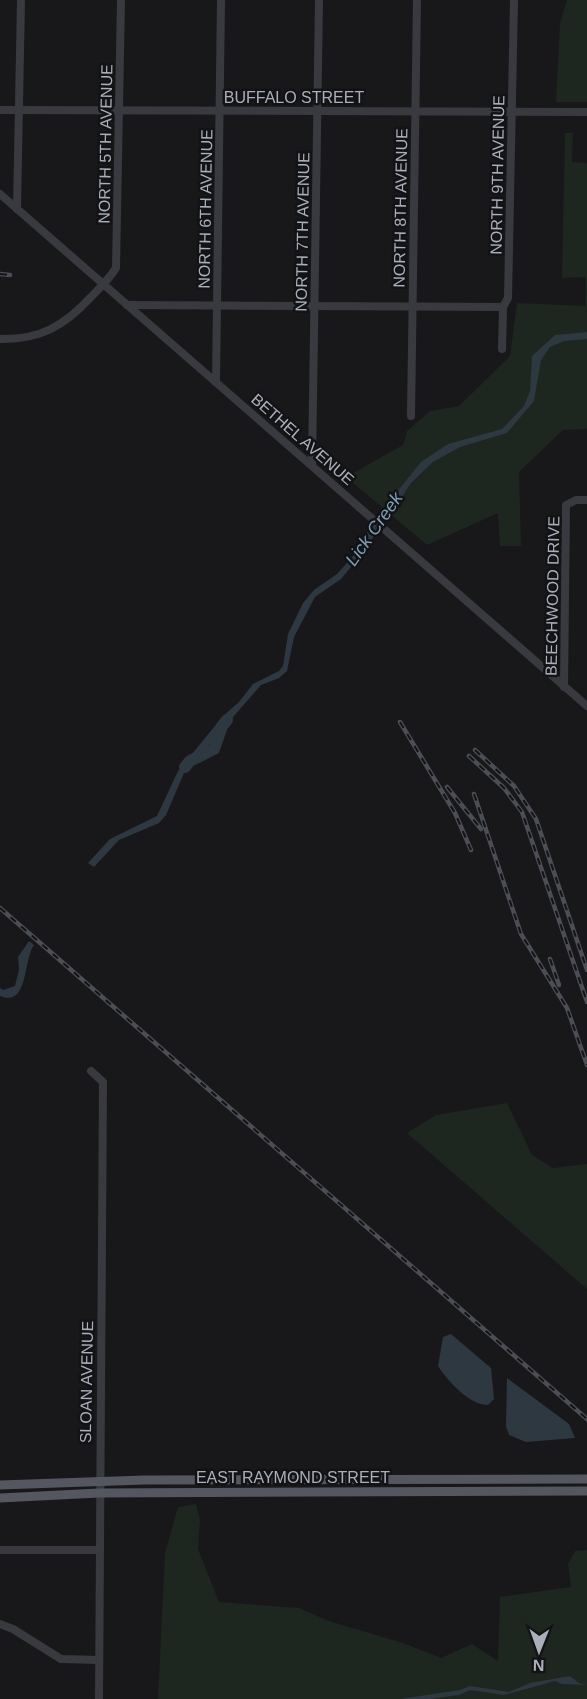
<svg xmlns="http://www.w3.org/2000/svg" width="587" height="1699" font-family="Helvetica,sans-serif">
<rect width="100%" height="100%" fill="#18181b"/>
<g fill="#1d261f">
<polygon points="567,0 587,0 587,102 556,102 560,23"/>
<polygon points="565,133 573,133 572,162 587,163 587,429 563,430 519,472 521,546 500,546 498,513 427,545 346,477 403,445 407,431 430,411 459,406 510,356 517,303 585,306 586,277 562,278"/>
<polygon points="507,1103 532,1155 553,1168 587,1164 587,1289 407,1133 436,1115"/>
<polygon points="196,1504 200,1520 198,1549 219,1602 299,1608 329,1621 406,1644 441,1658 472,1644 498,1661 500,1597 571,1587 568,1564 575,1551 587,1550 587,1699 158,1699 165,1553 178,1507"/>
</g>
<g fill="#2d3840">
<polygon points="587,332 587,339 564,341 550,347 541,360 534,401 507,433 460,447 433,462 411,483 396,506 385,515 369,545 341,579 315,597 294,637 287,671 279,678 261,685 184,773 166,815 159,823 119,840 94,867 88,863 110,839 157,816 178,771 223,716 239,702 253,684 279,671 283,666 288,634 303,603 314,590 337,574 361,547 371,524 421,462 448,444 502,429 524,406 530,391 532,356 555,335"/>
<path d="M29 941 34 945C23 959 29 1008 0 996V988L3 990 15 986 19 970 18 957Z"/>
<path d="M451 1334 491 1368 494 1399 488 1405C469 1405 448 1381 438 1366L443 1337Z"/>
<polygon points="507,1378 569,1424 575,1438 526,1442 509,1435 506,1426"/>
<polygon points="570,1676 579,1683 587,1685 562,1684 555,1681 504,1695 470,1690 459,1695 430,1699 400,1699 460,1690 470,1686 509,1692 530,1683"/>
</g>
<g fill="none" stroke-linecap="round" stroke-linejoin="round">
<polyline stroke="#2d3840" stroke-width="12" points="185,767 190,761 214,749 222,726 227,720"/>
<g stroke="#393a40" stroke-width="8">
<polyline points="0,110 587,112"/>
<polyline points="0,194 587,706"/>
<polyline points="17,209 21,0"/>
<polyline points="127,305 503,307"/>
<path d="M0 339C40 340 64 326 91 297 100 288 109 279 116 268L121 0"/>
<polyline points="502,349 503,307 508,298 514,0"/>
<polyline points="216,382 221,0"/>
<polyline points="411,416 417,0"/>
<polyline points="312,465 319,0"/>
<polyline points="564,687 566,505 576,500 587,500"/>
<polyline points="91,1071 103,1082 99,1699"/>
<polyline points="0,1550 99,1550"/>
<polyline points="0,1624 13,1629 61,1659 99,1660"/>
</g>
<g stroke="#54575f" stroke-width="9">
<polyline points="0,1485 144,1480 587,1479"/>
<polyline points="0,1498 99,1493 587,1491"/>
</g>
<defs>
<g id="rail">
<polyline points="0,274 10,275"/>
<polyline points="400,722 455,813 471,850"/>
<polyline points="475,750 514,786 536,819 587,970"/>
<polyline points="469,756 504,788 522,812 587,1002"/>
<polyline points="447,787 481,829"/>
<polyline points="474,794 521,934 567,1008 587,1065"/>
<polyline points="0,908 587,1419"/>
<polyline points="550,959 559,985"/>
</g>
</defs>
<use href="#rail" stroke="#4c4e55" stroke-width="4.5"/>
<use href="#rail" stroke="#131316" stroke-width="2" stroke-dasharray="7" stroke-linecap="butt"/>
</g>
<g text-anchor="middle" stroke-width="5" stroke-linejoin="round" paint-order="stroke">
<g font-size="16" fill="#a9afbb" stroke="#131316">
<text x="294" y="103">BUFFALO STREET</text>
<text transform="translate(105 144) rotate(-89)" y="6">NORTH 5TH AVENUE</text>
<text transform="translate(497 175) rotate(-89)" y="6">NORTH 9TH AVENUE</text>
<text transform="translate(400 208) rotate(-89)" y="6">NORTH 8TH AVENUE</text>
<text transform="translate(205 209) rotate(-89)" y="6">NORTH 6TH AVENUE</text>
<text transform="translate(302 232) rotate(-89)" y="6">NORTH 7TH AVENUE</text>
<text transform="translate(303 439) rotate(41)" y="6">BETHEL AVENUE</text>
<text transform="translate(552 596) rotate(-89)" y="6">BEECHWOOD DRIVE</text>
<text transform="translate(86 1382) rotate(-89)" y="6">SLOAN AVENUE</text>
<text x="293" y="1483">EAST RAYMOND STREET</text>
</g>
<g font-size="18" font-style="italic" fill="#7e9fb8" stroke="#131316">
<text transform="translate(374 529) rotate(-55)" y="6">Lick Creek</text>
</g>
</g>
<g transform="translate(539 1651) rotate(181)" stroke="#131316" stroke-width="4.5" paint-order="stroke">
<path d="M0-4.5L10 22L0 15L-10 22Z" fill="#a9afbb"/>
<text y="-9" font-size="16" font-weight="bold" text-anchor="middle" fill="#a9afbb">N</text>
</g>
</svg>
